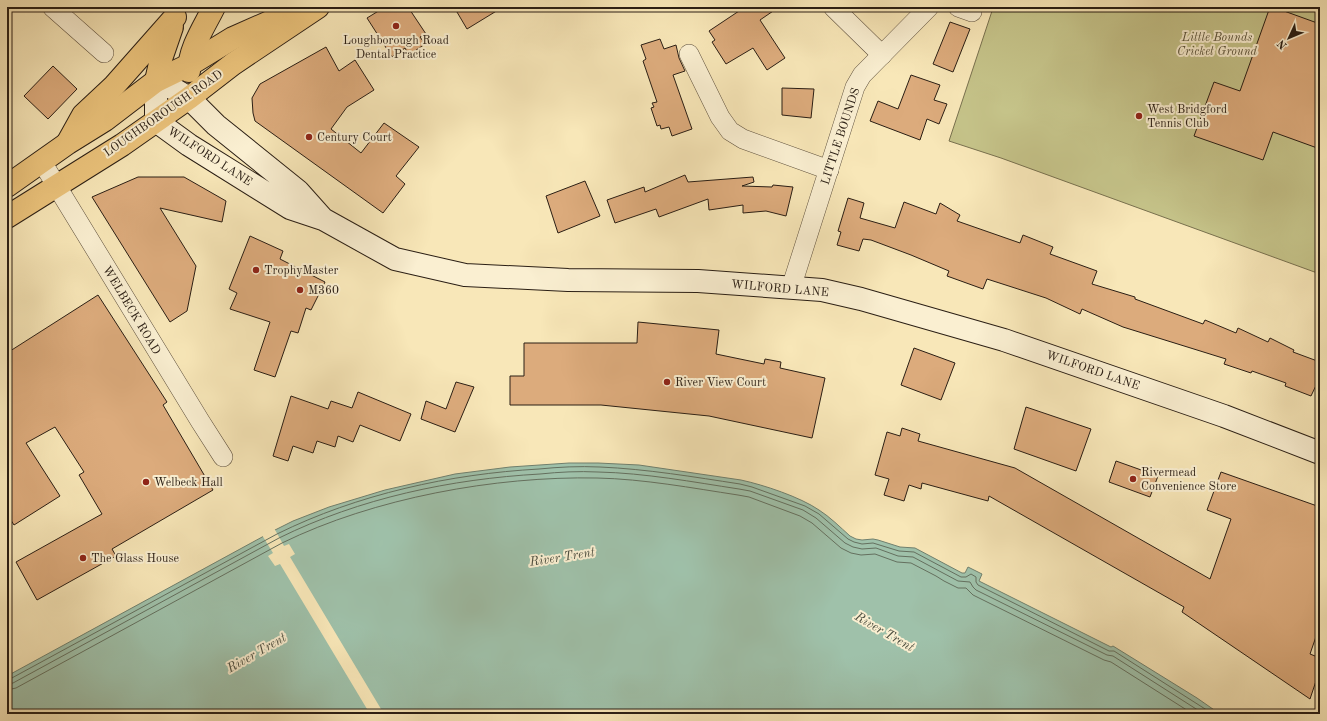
<svg xmlns="http://www.w3.org/2000/svg" width="1327" height="721" font-family="'Old Standard TT',serif">
<rect width="100%" height="100%" fill="#f8e7b8"/>
<filter id="stains"><feTurbulence type="fractalNoise" baseFrequency=".005" numOctaves="4"/><feColorMatrix values="0 0 0 0 .2 0 0 0 0 .09 0 0 0 0 .02 0 0 0 .5 -.17"/></filter>
<radialGradient id="worn" r=".72"><stop offset=".6" stop-color="#630" stop-opacity="0"/><stop offset="1" stop-color="#630" stop-opacity=".3"/></radialGradient>
<polygon fill="#c5c389" stroke="#78704e" points="991,7 1320,7 1320,274 1001,158 949,141 993,8"/>
<path fill="#9fc1aa" stroke="#70806e" d="M569 463H598L639 465 741 480C764 485 800 497 819 510 830 517 840 527 850 536L856 539 862 540 873 539 878 540 900 547 915 548 962 573H965L968 567 982 574 979 581 1111 647 1113 646 1197 698 1220 714H7V676L275 530 293 521 329 507 385 490 455 474 510 467Z"/>
<polygon fill="#f8e7b8" points="274,528 284,546 289,544 295,554 290,557 384,714 370,714 280,564 275,566 268,556 273,553 262,535"/>
<g fill="none" stroke-linecap="round" stroke-linejoin="round">
<g stroke="#64705f" stroke-width="1">
<path d="M7 679H10L277 534C358 494 450 474 539 469 559 467 579 466 600 467 647 469 694 477 740 484L752 487 805 506 819 514 848 539 854 542 862 544 873 543 899 551 914 552 961 577H966L971 574 976 577V582L978 585 1109 651H1114L1213 714"/>
<path d="M7 684 13 683 279 538C360 498 451 479 540 474 559 472 579 471 598 472 645 473 693 482 739 489L750 491 803 510 816 518 845 543 853 547 862 549 876 548 898 556 913 557 958 581 970 582 973 587 976 590 1107 655 1113 656 1204 714"/>
<path d="M7 690 16 688 282 543C374 498 495 476 597 478 644 479 692 488 738 495L749 497 800 516 812 523 841 548 851 553 861 555 875 554 897 562 911 563 936 576 944 581 958 588H966L973 595 1104 660 1111 662 1193 714"/>
</g>
</g>
<g fill="#dcab7c" stroke="#2a1e14">
<polygon points="385,7 408,7 426,34 420,37 425,44 409,55 405,48 392,57 367,18"/>
<polygon points="454,7 503,7 467,29"/>
<polygon points="745,7 779,7 760,20 785,58 767,70 753,48 726,64 712,42 715,40 709,31"/>
<polygon points="1270,7 1273,7 1320,24 1320,149 1273,132 1263,160 1194,136 1214,82 1240,91"/>
<polygon points="950,22 970,29 953,72 933,64"/>
<polygon points="660,39 664,49 676,45 679,58 685,71 673,75 692,129 672,136 669,127 661,129 660,125 657,126 651,108 654,107 652,103 657,102 643,61 646,59 641,45"/>
<polygon points="326,47 339,71 355,60 374,90 347,107 331,129 361,153 384,123 419,147 396,176 405,184 383,213 255,121 253,113 252,98 260,84"/>
<polygon points="53,66 77,89 48,119 24,96"/>
<polygon points="911,75 940,85 934,100 947,104 939,124 927,119 920,140 870,121 878,101 898,109"/>
<polygon points="782,88 814,89 811,118 782,115"/>
<polygon points="685,175 688,182 753,177 754,182 742,186 772,187 773,185 793,187 786,216 766,211 743,213 743,205 709,210 708,199 659,217 656,209 615,223 607,200 644,187 645,192"/>
<polygon points="138,177 184,177 226,201 222,222 160,208 196,266 187,311 170,322 92,197"/>
<polygon points="585,181 600,216 558,233 546,196"/>
<polygon points="848,198 864,203 860,218 895,228 904,202 936,214 940,203 960,215 957,221 1020,243 1023,235 1053,247 1050,254 1097,271 1092,284 1135,297 1135,299 1203,324 1205,320 1236,333 1238,328 1268,342 1270,338 1294,350 1293,352 1320,362 1320,377 1311,396 1285,386 1286,383 1252,371 1251,373 1224,364 1226,359 1123,327 1082,309 1080,314 1046,298 987,279 983,289 947,276 949,271 911,255 871,240 863,239 859,251 837,245 841,232 838,231"/>
<polygon points="250,236 283,251 280,259 325,282 311,310 306,308 298,333 291,331 275,377 254,370 270,322 230,309 237,293 229,289"/>
<polygon points="98,295 167,402 163,405 213,490 112,549 116,556 37,600 16,562 102,514 79,475 84,472 55,427 26,443 60,496 14,525 7,514 7,353"/>
<polygon points="638,322 719,330 716,354 764,364 765,359 781,362 780,368 825,378 812,438 709,416 601,405 510,405 510,376 524,376 524,343 637,343"/>
<polygon points="914,348 955,363 941,400 901,385"/>
<polygon points="456,382 474,387 455,432 421,419 426,401 446,409"/>
<polygon points="358,392 411,414 400,441 360,425 353,442 338,436 335,447 317,441 313,453 293,446 288,461 273,456 291,396 328,409 331,401 352,408"/>
<polygon points="1026,407 1091,429 1076,471 1014,449"/>
<polygon points="902,428 920,434 918,441 1015,468 1210,579 1231,519 1207,510 1221,472 1320,507 1320,625 1310,654 1320,658 1320,669 1310,699 1182,612 1184,607 989,496 988,501 922,483 921,489 909,485 904,501 884,495 889,479 875,475 887,432 900,436"/>
<polygon points="1116,461 1158,476 1150,497 1109,482"/>
</g>
<g fill="none" stroke-linecap="round" stroke-linejoin="round">
<defs>
<g id="minor">
<polyline points="52,7 104,53"/>
<polyline points="833,7 882,55"/>
<polyline points="958,7 972,12"/>
<polyline points="689,54 720,117 730,131 743,139 829,170"/>
<polyline points="42,162 200,421 223,457"/>
<polyline points="791,288 855,87 862,75 929,7"/>
</g>
<polyline id="secondary" points="323,219 298,191 216,125 189,98 172,88 156,81 156,121 189,145 290,208 323,219 395,259 465,275 568,280 698,281 822,290 861,299 1004,340 1224,416 1320,453"/>
<g id="primary">
<path d="M189 71C189 49 204 27 214 7"/>
<polyline points="156,81 161,59 172,27"/>
<polyline points="68,142 83,115 114,86 175,17"/>
<polyline points="7,186 68,143 105,120 156,81 189,65 233,38 292,12"/>
<polyline points="7,217 122,145 189,98 233,64 318,7"/>
</g>
</defs>
<use href="#minor" stroke="#5e503d" stroke-width="20"/>
<use href="#secondary" stroke="#2a1e14" stroke-width="24"/>
<use href="#primary" stroke="#2a1e14" stroke-width="24"/>
<use href="#minor" stroke="#faefd1" stroke-width="19"/>
<use href="#secondary" stroke="#faefd1" stroke-width="22"/>
<use href="#primary" stroke="#ecc47c" stroke-width="22"/>
</g>
<g fill="#8f2418" stroke="#faefd1" stroke-width="1.5">
<circle cx="396" cy="26" r="4"/>
<circle cx="1139" cy="116" r="4"/>
<circle cx="309" cy="137" r="4"/>
<circle cx="256" cy="270" r="4"/>
<circle cx="300" cy="290" r="4"/>
<circle cx="667" cy="382" r="4"/>
<circle cx="1133" cy="479" r="4"/>
<circle cx="146" cy="482" r="4"/>
<circle cx="83" cy="558" r="4"/>
</g>
<g text-anchor="middle" stroke-width="4" stroke-linejoin="round" paint-order="stroke">
<g font-size="12" font-style="italic" fill="#585037" stroke="#faefd1">
<text x="1217" y="41">Little Bounds<tspan x="1217" dy="14">Cricket Ground</tspan></text>
</g>
<g font-size="12" fill="#2a1e14" stroke="#faefd1" text-anchor="start">
<text x="396" y="44" text-anchor="middle">Loughborough Road<tspan x="396" dy="14">Dental Practice</tspan></text>
<text x="1147" y="113">West Bridgford<tspan x="1147" dy="14">Tennis Club</tspan></text>
<text x="317" y="141">Century Court</text>
<text x="264" y="274">TrophyMaster</text>
<text x="308" y="294">M360</text>
<text x="675" y="386">River View Court</text>
<text x="1141" y="476">Rivermead<tspan x="1141" dy="14">Convenience Store</tspan></text>
<text x="154" y="486">Welbeck Hall</text>
<text x="91" y="562">The Glass House</text>
</g>
<g font-size="12" fill="#2a1e14" stroke="#faefd1">
<text transform="translate(163 113) rotate(-35)" y="4">LOUGHBOROUGH ROAD</text>
<text transform="translate(840 136) rotate(-72)" y="4">LITTLE BOUNDS</text>
<text transform="translate(210 156) rotate(33)" y="4">WILFORD LANE</text>
<text transform="translate(780 288) rotate(5)" y="4">WILFORD LANE</text>
<text transform="translate(132 310) rotate(59)" y="4">WELBECK ROAD</text>
<text transform="translate(1093 370) rotate(19)" y="4">WILFORD LANE</text>
</g>
<g font-size="13" font-style="italic" fill="#4d4f41" stroke="#faefd1">
<text transform="translate(562 556) rotate(-9)" y="5">River Trent</text>
<text transform="translate(885 631) rotate(30)" y="5">River Trent</text>
<text transform="translate(256 652) rotate(-30)" y="5">River Trent</text>
</g>
</g>
<rect width="1327" height="721" fill="none" stroke="#f8e7b8" stroke-width="24"/>
<rect x="8" y="8" width="1311" height="705" fill="none" stroke="#2a1e14" stroke-width="2"/>
<rect x="12" y="12" width="1303" height="697" fill="none" stroke="#2a1e14"/>
<g transform="translate(1289 38) rotate(226)" stroke="#faefd1" stroke-width="3" paint-order="stroke">
<path d="M0-3L7 15L0 10L-7 15Z" fill="#2a1e14"/>
<text y="-6" font-size="11" font-weight="bold" text-anchor="middle" fill="#2a1e14">N</text>
</g>
<rect width="100%" height="100%" filter="url(#stains)"/>
<rect width="100%" height="100%" fill="url(#worn)"/>
</svg>
